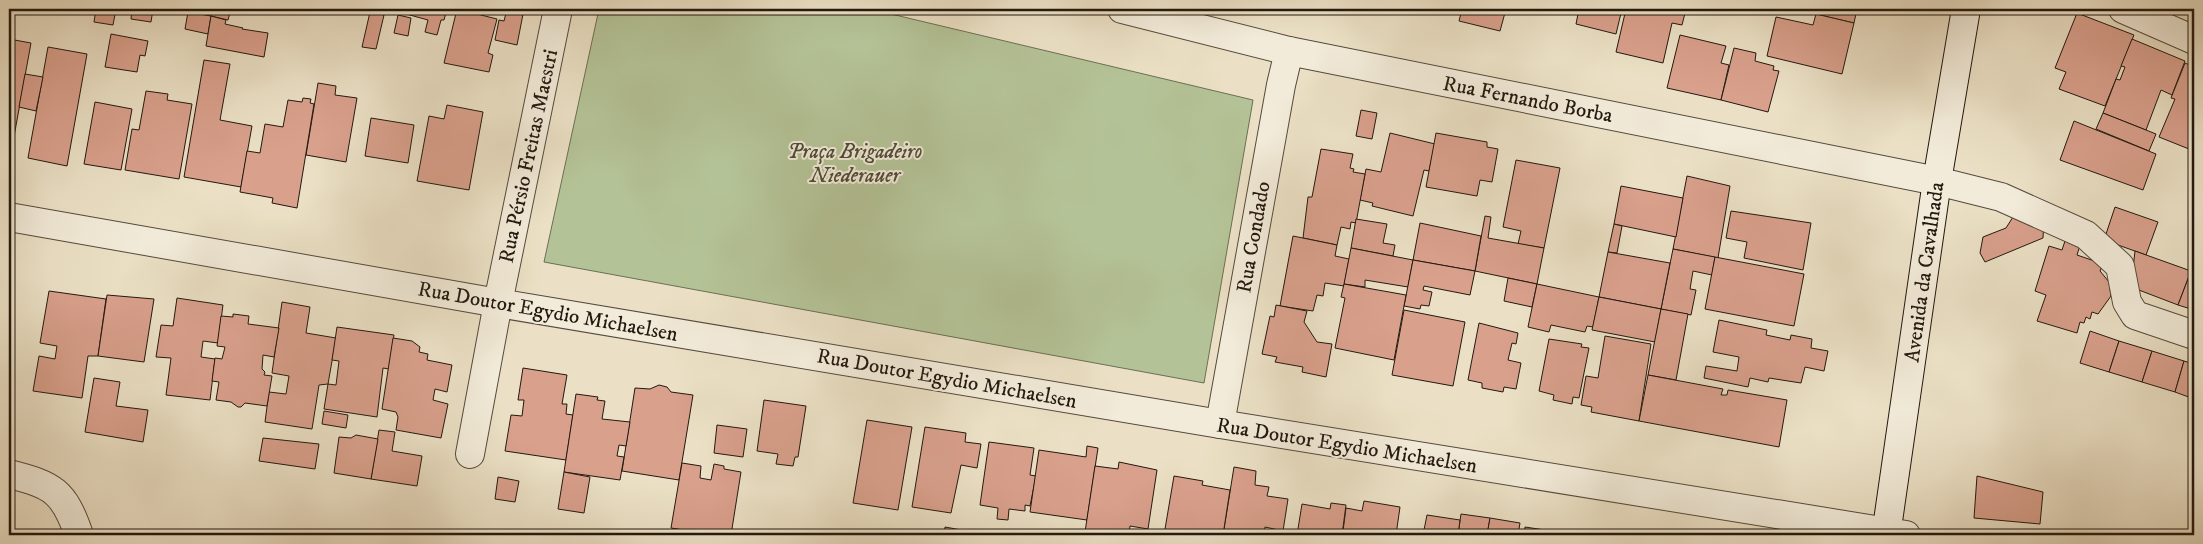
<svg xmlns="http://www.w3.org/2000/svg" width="2203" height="544" font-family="'IM FELL DW Pica',serif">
<rect width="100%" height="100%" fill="#ebe0c5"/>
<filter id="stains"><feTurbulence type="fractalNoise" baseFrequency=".004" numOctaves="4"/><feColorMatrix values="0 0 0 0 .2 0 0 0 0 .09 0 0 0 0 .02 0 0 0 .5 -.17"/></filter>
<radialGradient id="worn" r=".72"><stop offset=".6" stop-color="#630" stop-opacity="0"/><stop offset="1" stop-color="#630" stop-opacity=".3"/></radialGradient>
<polygon fill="#b4c397" stroke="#6c6e54" points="599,9 870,9 1253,100 1204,383 544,262"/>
<g fill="#d9a08c" stroke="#231810">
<polygon points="96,9 116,9 113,25 94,22"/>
<polygon points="132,9 153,9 151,22 131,19"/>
<polygon points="213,9 231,9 228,20 211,16"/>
<polygon points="400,9 447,9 444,20 441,20 437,35 425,32 428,20 399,12"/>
<polygon points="457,9 497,19 488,53 493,55 489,72 444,63"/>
<polygon points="507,9 524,9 517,45 495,40 499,20 504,21"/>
<polygon points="1462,9 1506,9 1500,31 1459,21"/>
<polygon points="1579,9 1622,9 1616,34 1576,24"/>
<polygon points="1626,9 1686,9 1682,25 1672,23 1663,63 1616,52"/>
<polygon points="1794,9 1857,9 1854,23"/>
<polygon points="188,12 211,16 208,34 185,29"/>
<polygon points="370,12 384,15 376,49 362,47"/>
<polygon points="2077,13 2134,35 2105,106 2059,89 2066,72 2055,68"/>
<polygon points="1816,14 1854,23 1842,74 1767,56 1776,17 1813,25"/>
<polygon points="398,15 411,18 408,36 394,33"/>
<polygon points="211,16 226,20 225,24 243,28 242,29 268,33 264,57 206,46"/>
<polygon points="111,34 148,41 145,56 140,55 137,72 105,67"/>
<polygon points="1680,35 1726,46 1721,63 1729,65 1721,100 1667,88"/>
<polygon points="9,39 31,43 11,153 9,152"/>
<polygon points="2132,39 2185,61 2172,95 2161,90 2146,130 2103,113 2116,79 2120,80 2125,67 2121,66"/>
<polygon points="48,47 87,54 67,166 28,158"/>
<polygon points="1734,48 1756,53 1755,61 1774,66 1773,70 1779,71 1768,112 1721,100"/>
<polygon points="204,60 230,64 220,120 252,126 241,187 184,177"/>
<polygon points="2185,63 2194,67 2194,151 2159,137 2175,99 2171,98"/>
<polygon points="25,74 43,77 36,111 19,107"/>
<polygon points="318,83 336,86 335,95 357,98 346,162 306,155"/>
<polygon points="146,91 168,94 167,100 192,104 179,179 125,170 132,129 139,130"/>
<polygon points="303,98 311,99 310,103 314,104 297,208 272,203 273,198 240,192 247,151 260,153 265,124 283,127 288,100 302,102"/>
<polygon points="95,102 132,109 121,170 84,164"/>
<polygon points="447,105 483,112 469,190 417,181 429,116 444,119"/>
<polygon points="1361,110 1377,113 1372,139 1356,136"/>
<polygon points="2103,113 2156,134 2149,151 2096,129"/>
<polygon points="371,118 414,125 408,163 365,156"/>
<polygon points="2074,121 2156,154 2143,190 2060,160"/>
<polygon points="1390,133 1435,144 1429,171 1424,170 1413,216 1372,206 1373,203 1360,200 1366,169 1381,172"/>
<polygon points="1436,133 1487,142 1487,147 1498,149 1492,182 1480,180 1477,196 1426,187"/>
<polygon points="1321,149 1353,154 1350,168 1354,169 1353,172 1365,174 1356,223 1351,222 1350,229 1341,227 1337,245 1303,238 1308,197 1312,197"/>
<polygon points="1516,160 1560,168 1544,248 1518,244 1521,231 1503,227"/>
<polygon points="1687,176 1730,186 1718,258 1673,249"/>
<polygon points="1621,186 1683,198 1676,237 1614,224"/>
<polygon points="2115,207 2158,222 2146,255 2104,240"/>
<polygon points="2018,209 2044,218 2043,238 1985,262 1980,253 1983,237 2006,228"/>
<polygon points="1731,211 1811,223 1803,270 1744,258 1747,242 1726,238"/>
<polygon points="1485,216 1491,217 1488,238 1544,248 1537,284 1475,271"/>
<polygon points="1356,219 1387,224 1383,243 1395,245 1393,256 1351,248"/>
<polygon points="1420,223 1481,236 1475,271 1413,260"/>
<polygon points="1614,224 1622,226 1617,253 1608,252"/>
<polygon points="1293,236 1337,245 1335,256 1349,259 1344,286 1325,283 1323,296 1317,295 1313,311 1280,306"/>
<polygon points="2066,238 2081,242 2077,255 2103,264 2100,271 2109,282 2111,296 2098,314 2092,312 2090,319 2086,317 2084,323 2080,322 2077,333 2037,321 2046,295 2035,291 2049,246 2062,250"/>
<polygon points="1351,248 1413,260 1408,287 1365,280 1365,287 1344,284"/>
<polygon points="1673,249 1715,257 1712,275 1693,271 1690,289 1696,290 1691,315 1661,309"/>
<polygon points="2135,251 2191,271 2178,305 2131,287"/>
<polygon points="1608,252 1670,263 1661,309 1599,297"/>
<polygon points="1715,257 1804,274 1794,326 1705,309"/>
<polygon points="1413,260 1475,271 1470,295 1424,286 1423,290 1432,292 1429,306 1421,305 1420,309 1404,306"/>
<polygon points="2191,271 2194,272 2194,310 2178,305"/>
<polygon points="1508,278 1537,284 1532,307 1504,301"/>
<polygon points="1344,284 1406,295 1394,360 1335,348 1345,298 1341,297"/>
<polygon points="1537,284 1599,297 1593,327 1587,326 1585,332 1551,325 1549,332 1528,327"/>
<polygon points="49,291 106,299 98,356 88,356 82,398 33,391 39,356 55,359 57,346 40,343"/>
<polygon points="107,295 154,299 144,362 98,356"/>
<polygon points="1599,297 1661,309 1655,342 1592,330"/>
<polygon points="177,298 223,305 218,343 203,341 201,357 215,359 210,400 166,395 171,358 156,357 161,325 173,326"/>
<polygon points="282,302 310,307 306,333 336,338 328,384 319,385 312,429 265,422 269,392 286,394 289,376 272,373"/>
<polygon points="1276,305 1307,311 1304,322 1317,342 1332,344 1326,377 1302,372 1303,367 1275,362 1277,357 1262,354 1270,316 1274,317"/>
<polygon points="1661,309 1688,314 1676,380 1648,375"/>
<polygon points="1404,310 1465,322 1453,386 1392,375"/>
<polygon points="233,314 249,316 248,324 279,328 274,357 263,355 262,369 265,372 264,375 272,376 267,406 245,403 241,407 238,407 231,402 216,400 219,382 212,381 215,358 222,359 225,347 217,346 221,316 233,317"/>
<polygon points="1719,320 1767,330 1766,335 1790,340 1791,335 1812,339 1811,348 1828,351 1824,371 1805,367 1801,383 1769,378 1768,382 1750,378 1748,387 1704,378 1706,366 1737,371 1739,357 1713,352"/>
<polygon points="1479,323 1518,333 1516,344 1512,343 1508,360 1521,363 1516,389 1504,387 1503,392 1482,388 1482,383 1468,380"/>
<polygon points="337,327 394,335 389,369 383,368 377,417 324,409 328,384 336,385 339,361 332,360"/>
<polygon points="2090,331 2119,341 2109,372 2080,363"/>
<polygon points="1605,336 1651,344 1639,421 1591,412 1592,407 1581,405 1586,376 1598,378"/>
<polygon points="393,338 412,341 420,347 419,352 428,354 427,360 452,365 447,392 435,389 433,400 448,404 441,438 396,430 398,417 396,412 382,409"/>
<polygon points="1549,339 1582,344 1581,347 1589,348 1579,398 1573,397 1572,404 1553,400 1554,395 1539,391"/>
<polygon points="2119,341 2152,351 2142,382 2109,372"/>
<polygon points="2152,351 2184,361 2175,392 2142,382"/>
<polygon points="2184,361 2194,364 2194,399 2175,392"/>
<polygon points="523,368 567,375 562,404 567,404 566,414 573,415 566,460 505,451 511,415 522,416 524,400 518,400"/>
<polygon points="1648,375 1723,389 1721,395 1727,395 1728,390 1787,400 1779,447 1639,421"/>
<polygon points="94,378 120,382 116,406 148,410 143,442 85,432"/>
<polygon points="659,385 667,387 671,392 693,395 679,480 622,471 635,388 650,389"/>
<polygon points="576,394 598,397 597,400 605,401 602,419 630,422 626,446 619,445 617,456 624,457 620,480 564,472"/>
<polygon points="764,400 806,406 798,457 795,457 793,466 776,464 778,454 757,451"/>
<polygon points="324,411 348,415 346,428 322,424"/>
<polygon points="867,420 912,427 898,510 853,503"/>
<polygon points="717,425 747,429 743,457 714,453"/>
<polygon points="925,427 966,433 965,442 981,444 977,468 961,465 951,513 912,507"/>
<polygon points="379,430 395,432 392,451 422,456 417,486 371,479"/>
<polygon points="356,435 378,439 371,479 334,473 339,437 351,438"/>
<polygon points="263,438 319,444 315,469 259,461"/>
<polygon points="989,442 1034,448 1030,475 1036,476 1030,506 1025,505 1025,511 1009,509 1008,520 997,519 998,508 980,505"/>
<polygon points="1087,446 1098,448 1087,520 1030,512 1039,450 1086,457"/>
<polygon points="1119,462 1157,470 1148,529 1130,526 1129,535 1085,532 1095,466 1118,469"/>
<polygon points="682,463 701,466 700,478 711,480 714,464 724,466 724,469 741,472 731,535 716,535 671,528"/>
<polygon points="1234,467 1256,471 1255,485 1269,487 1267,496 1288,499 1283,531 1265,527 1264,535 1223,535"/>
<polygon points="564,472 590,477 584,513 558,509"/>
<polygon points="1174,476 1203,481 1202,485 1230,490 1223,535 1164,535"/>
<polygon points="1977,476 2043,492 2040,524 1974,518"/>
<polygon points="498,477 519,481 515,502 495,499"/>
<polygon points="1364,501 1400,507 1396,535 1358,535 1359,533 1343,531 1346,508 1362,511"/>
<polygon points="1331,503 1346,505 1342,535 1297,535 1302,504 1330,509"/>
<polygon points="1461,514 1490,518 1487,535 1458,535"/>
<polygon points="1427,515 1460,520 1458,535 1423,535"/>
<polygon points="1490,518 1520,523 1518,535 1487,535"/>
<polygon points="945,527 967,531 966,535 908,535 912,530 944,535"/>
<polygon points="1525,527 1558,532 1558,535 1524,535"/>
<polygon points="873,531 904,535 872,535"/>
</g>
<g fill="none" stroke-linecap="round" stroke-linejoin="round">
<defs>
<g id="street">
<polyline points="1122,9 1289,51 1937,181 2001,197 2086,235 2120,266 2127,302 2135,315 2194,335"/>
<polyline points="2123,9 2194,40"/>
<polyline points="9,217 498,303 1220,424 1906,535"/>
<polyline points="1220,424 1281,85 1289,51"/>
<polyline points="470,454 498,303 558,9"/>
<path d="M9 474C53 485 64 491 79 535"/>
</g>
<polyline id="secondary" points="1886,535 1937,181 1966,9"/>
</defs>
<use href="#street" stroke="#554a3d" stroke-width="30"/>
<use href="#secondary" stroke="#231810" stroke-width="30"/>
<use href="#street" stroke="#f2ebd9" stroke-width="28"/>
<use href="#secondary" stroke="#f2ebd9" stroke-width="28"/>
</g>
<g text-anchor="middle" stroke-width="4" stroke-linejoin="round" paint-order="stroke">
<g font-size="21" fill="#231810" stroke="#f2ebd9">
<text transform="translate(1528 99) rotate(11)" y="7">Rua Fernando Borba</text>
<text transform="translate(528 156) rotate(-78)" y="7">Rua Pérsio Freitas Maestri</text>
<text transform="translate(1253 237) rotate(-80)" y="7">Rua Condado</text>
<text transform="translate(1924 272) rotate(-82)" y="7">Avenida da Cavalhada</text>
<text transform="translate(548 311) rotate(10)" y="7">Rua Doutor Egydio Michaelsen</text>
<text transform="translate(947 378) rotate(10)" y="7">Rua Doutor Egydio Michaelsen</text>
<text transform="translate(1347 445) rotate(9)" y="7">Rua Doutor Egydio Michaelsen</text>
</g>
<g font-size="21" font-style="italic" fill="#4e4b38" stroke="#f2ebd9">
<text x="855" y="158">Praça Brigadeiro<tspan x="855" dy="24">Niederauer</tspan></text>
</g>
</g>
<rect width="2203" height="544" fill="none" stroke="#ebe0c5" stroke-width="30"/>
<rect x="10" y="10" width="2183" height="524" fill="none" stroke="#231810" stroke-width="2.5"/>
<rect x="15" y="15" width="2173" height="514" fill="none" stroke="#231810"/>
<rect width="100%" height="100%" filter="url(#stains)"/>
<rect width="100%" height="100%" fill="url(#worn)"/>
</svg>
